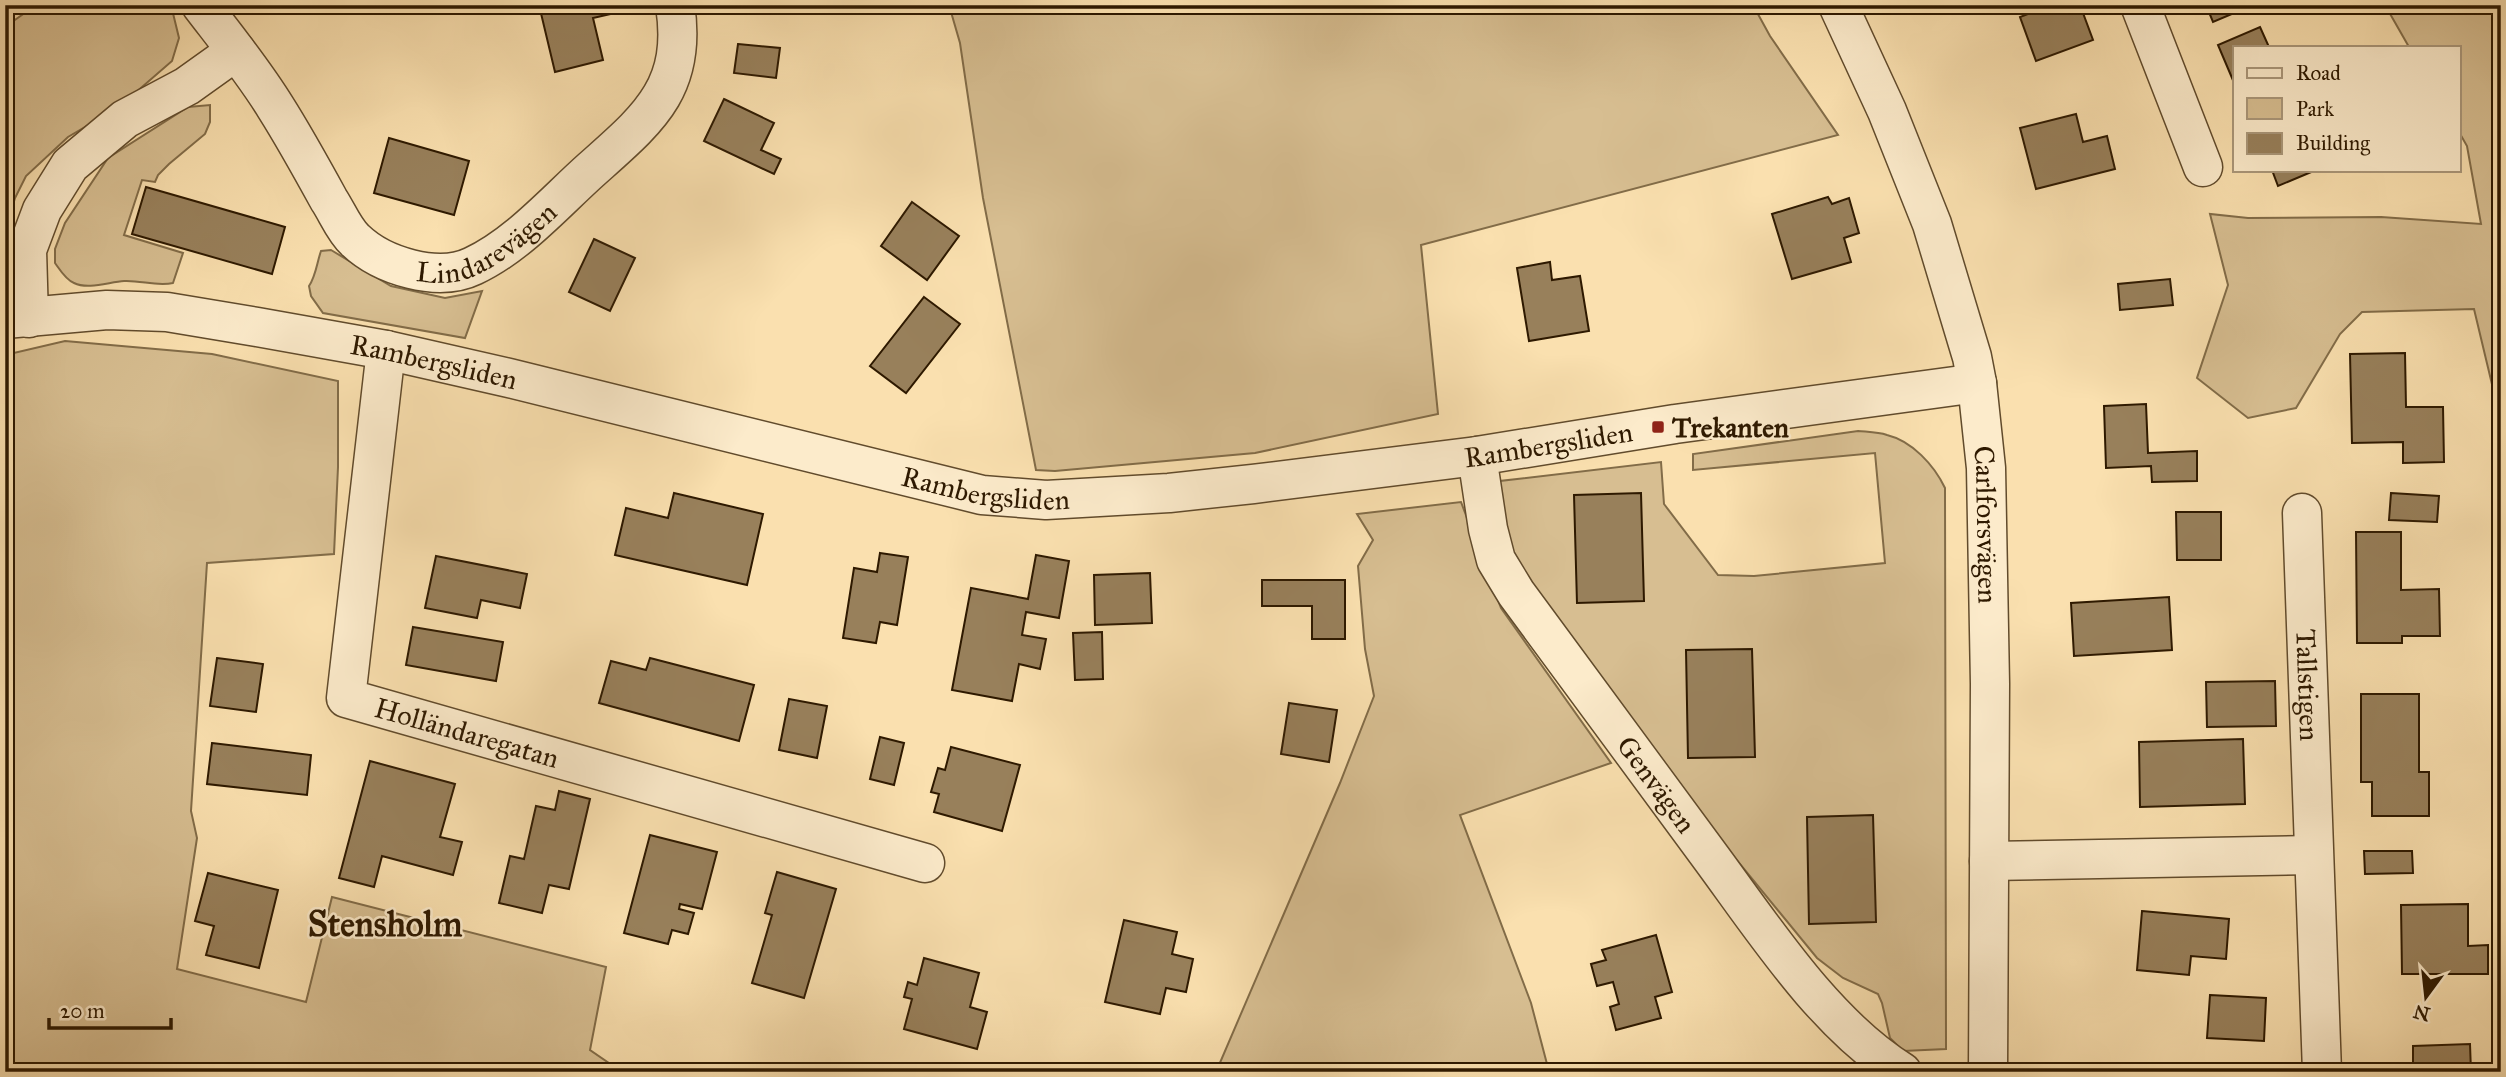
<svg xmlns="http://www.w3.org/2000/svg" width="2506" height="1077" font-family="'IM FELL Great Primer',serif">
<rect width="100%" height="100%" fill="#fae0af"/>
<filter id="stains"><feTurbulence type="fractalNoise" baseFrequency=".00286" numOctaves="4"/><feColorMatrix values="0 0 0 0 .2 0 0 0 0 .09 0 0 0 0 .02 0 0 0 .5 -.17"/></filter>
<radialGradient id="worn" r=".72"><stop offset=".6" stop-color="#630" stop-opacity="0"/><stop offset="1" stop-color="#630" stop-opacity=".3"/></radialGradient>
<g fill="#d7be91" stroke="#826c48" stroke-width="2">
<polygon points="36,5 171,5 179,38 172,61 119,107 68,137 26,176 15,198 5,232 5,27"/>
<polygon points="949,5 1753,5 1770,36 1838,135 1421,245 1438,414 1255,453 1055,471 1036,470 983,198 960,43"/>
<polygon points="2385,5 2501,5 2501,422 2474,309 2362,312 2340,334 2296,408 2248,418 2197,378 2228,285 2210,214 2248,218 2381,217 2481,224 2467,146 2459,132 2459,47 2409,47"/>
<path d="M210 105V122L205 134 169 164 158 175 155 182 142 180 124 235 183 253 173 283C157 287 141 280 124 281 109 282 88 290 74 283 66 280 60 270 55 263V249L65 223 108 158 188 107Z"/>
<path d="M331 250 391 286 445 298 482 291 465 338 323 313 311 296 309 286C316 276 317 262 321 251Z"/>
<polygon points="65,341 212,354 338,381 338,467 334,554 207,563 191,811 197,838 177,969 306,1002 332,897 606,967 590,1050 622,1072 5,1072 5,355"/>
<path d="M1858 431C1868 432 1878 432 1887 435 1912 441 1934 465 1945 488L1946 1049 1903 1051 1890 1038 1882 1003 1878 994 1843 978 1817 958 1703 819 1504 545 1500 481 1661 462 1664 504 1718 575 1754 576 1885 563 1875 453 1693 470V454Z"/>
<polygon points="1461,502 1501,608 1611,763 1460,815 1531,1003 1547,1064 1532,1072 1216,1072 1340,783 1374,696 1365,649 1358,566 1373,540 1357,514"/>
</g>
<g fill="#98805b" stroke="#2e1900" stroke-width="2">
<polygon points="539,5 613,5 615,13 593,18 603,60 555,72"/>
<polygon points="2051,5 2080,5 2093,40 2036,61 2020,17"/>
<polygon points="2206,5 2253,5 2213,22"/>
<polygon points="2260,27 2269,47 2235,47 2235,85 2218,45"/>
<polygon points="738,44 780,48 776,78 734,73"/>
<polygon points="724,99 774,123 761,150 781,159 774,174 704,141"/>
<polygon points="2076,114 2083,142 2107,136 2115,169 2036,189 2020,128"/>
<polygon points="389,138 469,161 454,215 374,193"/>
<polygon points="2272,170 2316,170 2278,186"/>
<polygon points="146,187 285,227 272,274 132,234"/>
<polygon points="1828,197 1832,204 1849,198 1859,233 1844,238 1851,262 1792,279 1772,214"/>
<polygon points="912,202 959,236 927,280 881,246"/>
<polygon points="594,239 635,258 610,311 569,292"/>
<polygon points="1550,262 1552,280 1580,276 1589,331 1529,341 1517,268"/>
<polygon points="2170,279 2173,305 2120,310 2118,284"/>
<polygon points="924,297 960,324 906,393 870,366"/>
<polygon points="2405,353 2406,407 2443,407 2444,462 2403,463 2403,442 2352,443 2350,354"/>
<polygon points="2146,404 2148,453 2197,451 2197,481 2152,482 2151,466 2106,468 2104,406"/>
<polygon points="674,493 763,514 747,585 615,555 626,508 668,518"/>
<polygon points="1641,493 1644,601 1577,603 1574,495"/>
<polygon points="2391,493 2439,496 2437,522 2389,520"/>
<polygon points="2176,512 2221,512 2221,560 2177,560"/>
<polygon points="2356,532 2401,532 2401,590 2439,589 2440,636 2402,636 2402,643 2357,643"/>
<polygon points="880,553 908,557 897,625 880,622 876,643 843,638 854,568 877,572"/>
<polygon points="1036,555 1069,561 1059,618 1026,612 1022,635 1046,639 1040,669 1019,664 1012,701 952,690 971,588 1028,599"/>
<polygon points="436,556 527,574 520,608 481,600 477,618 425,608"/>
<polygon points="1150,573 1152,623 1095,625 1094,575"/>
<polygon points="1262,580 1345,580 1345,639 1312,639 1312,606 1262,606"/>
<polygon points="2169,597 2172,650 2074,656 2071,603"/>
<polygon points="413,627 503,642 496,681 406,665"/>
<polygon points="1102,632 1103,679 1075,680 1073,633"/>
<polygon points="1752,649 1755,757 1688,758 1686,650"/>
<polygon points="217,658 263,664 256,712 210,706"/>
<polygon points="650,658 754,685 739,741 599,703 611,661 646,670"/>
<polygon points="2275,681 2276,726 2207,727 2206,682"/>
<polygon points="2361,694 2419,694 2419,772 2429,772 2429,816 2372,816 2372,782 2361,782"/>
<polygon points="789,699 827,706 817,758 779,750"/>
<polygon points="1289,703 1337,710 1329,762 1281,754"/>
<polygon points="880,737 904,743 894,785 870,779"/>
<polygon points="2243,739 2245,804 2140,807 2139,742"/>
<polygon points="212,743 311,755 307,795 207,784"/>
<polygon points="951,747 1020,765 1002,831 934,812 939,794 931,792 938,768 945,770"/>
<polygon points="370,761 455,784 440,837 462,842 453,875 382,856 374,887 339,878"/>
<polygon points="559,791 590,799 569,889 549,885 542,913 499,903 510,856 524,859 536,806 555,810"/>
<polygon points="1873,815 1876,922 1809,924 1807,817"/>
<polygon points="650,835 717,852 702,909 680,904 679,909 694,913 688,934 672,930 668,944 624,933"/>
<polygon points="2364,851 2412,851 2413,873 2365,874"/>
<polygon points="777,872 836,889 804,998 752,983 772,915 765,913"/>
<polygon points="208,873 278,890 259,968 206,955 214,926 195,921"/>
<polygon points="2468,904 2468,946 2488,945 2488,974 2402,974 2401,905"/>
<polygon points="2142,911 2229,919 2226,959 2191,956 2189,975 2137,970"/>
<polygon points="1124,920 1177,932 1172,954 1193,959 1186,992 1166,988 1160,1014 1105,1002"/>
<polygon points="1656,935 1672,992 1655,997 1661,1018 1616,1030 1610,1007 1619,1004 1613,982 1597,986 1591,964 1606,960 1602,950"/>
<polygon points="924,958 979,973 970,1007 987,1012 977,1049 904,1029 912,999 904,997 908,982 917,985"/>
<polygon points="2210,995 2266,998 2264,1041 2207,1038"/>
<polygon points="2470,1044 2471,1072 2413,1072 2413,1046"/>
</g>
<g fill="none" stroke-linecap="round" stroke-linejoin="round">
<defs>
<g id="minor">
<path id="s1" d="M201 5C227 39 254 72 276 108 295 138 312 169 329 200 337 212 344 230 355 240 382 266 438 283 473 266 518 245 555 202 592 169 648 119 688 88 675 5"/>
<path id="s2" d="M1838 5 1887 111 1932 224 1972 357 1977 383 1986 468 1990 684 1988 1072"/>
<polyline points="2140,5 2203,167"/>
<polyline points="29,318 27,250 42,210 70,165 125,119 187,86 236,51"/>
<path id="s3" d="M5 319 107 310 167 312 257 327 386 350 509 378 982 495 1046 500 1169 493 1253 484 1477 456 1675 424 1977 383"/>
<path id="s4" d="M386 350 346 698 925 863"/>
<path id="s5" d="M1477 456 1488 529 1496 560 1516 593C1581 681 1646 770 1712 859 1765 931 1825 1024 1902 1072"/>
<path id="s6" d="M2302 513 2322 1072"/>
<polyline points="1989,861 2313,855"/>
</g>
</defs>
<use href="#minor" stroke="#614b2c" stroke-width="41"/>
<use href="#minor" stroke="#fcebcb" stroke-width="38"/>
</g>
<rect fill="#8f2418" stroke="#fcebcb" stroke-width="2.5" x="1651" y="420" width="14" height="14" rx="3.5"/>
<g text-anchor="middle" stroke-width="5" stroke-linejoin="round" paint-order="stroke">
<g font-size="28" fill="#2e1900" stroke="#fcebcb">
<text dy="10" stroke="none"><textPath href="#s1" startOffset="429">Lindarevägen</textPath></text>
<text dy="10" stroke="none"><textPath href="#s3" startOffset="434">Rambergsliden</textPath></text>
<text dy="10" stroke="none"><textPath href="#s3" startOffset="1568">Rambergsliden</textPath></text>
<text dy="10" stroke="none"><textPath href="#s3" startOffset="1001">Rambergsliden</textPath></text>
<text dy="10" stroke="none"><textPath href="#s2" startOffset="546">Carlforsvägen</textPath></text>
<text dy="10" stroke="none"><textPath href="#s6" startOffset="172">Tallstigen</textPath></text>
<text dy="10" stroke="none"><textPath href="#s4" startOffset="476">Holländaregatan</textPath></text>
<text dy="10" stroke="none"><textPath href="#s5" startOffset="382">Genvägen</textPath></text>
</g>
<g font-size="28" font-weight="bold" fill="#2e1900" stroke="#fcebcb" text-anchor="start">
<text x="1672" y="437">Trekanten</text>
</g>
<g font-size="35" font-weight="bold" fill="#2e1900" stroke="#fcebcb">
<text x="385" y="936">Stensholm</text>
</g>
</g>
<rect width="2506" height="1077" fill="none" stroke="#fae0af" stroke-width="28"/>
<rect x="7" y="7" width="2492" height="1063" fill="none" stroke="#2e1900" stroke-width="3.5"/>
<rect x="14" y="14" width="2478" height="1049" fill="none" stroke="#2e1900" stroke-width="2"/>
<rect x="2233" y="46" width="228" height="126" fill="#fcebcb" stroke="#aa977a" stroke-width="2"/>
<rect x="2247" y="68" width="35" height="10" fill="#fcebcb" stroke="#aa977a" stroke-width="2"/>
<text x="2296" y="80" font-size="21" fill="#2e1900">Road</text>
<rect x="2247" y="98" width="35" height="21" fill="#d7be91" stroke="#aa977a" stroke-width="2"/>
<text x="2296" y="116" font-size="21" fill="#2e1900">Park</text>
<rect x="2247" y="133" width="35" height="21" fill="#98805b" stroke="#aa977a" stroke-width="2"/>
<text x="2296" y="150" font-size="21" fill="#2e1900">Building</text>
<g transform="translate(2426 997) rotate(195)" stroke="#fcebcb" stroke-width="5" paint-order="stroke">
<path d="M0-5L12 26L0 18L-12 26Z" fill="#2e1900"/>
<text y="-10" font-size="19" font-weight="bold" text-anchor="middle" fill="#2e1900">N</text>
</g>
<path d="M49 1018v10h122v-10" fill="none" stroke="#2e1900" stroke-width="3.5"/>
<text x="60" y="1018" font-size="21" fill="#2e1900" stroke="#fcebcb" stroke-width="5" paint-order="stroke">20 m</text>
<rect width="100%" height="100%" filter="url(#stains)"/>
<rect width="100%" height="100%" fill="url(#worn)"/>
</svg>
